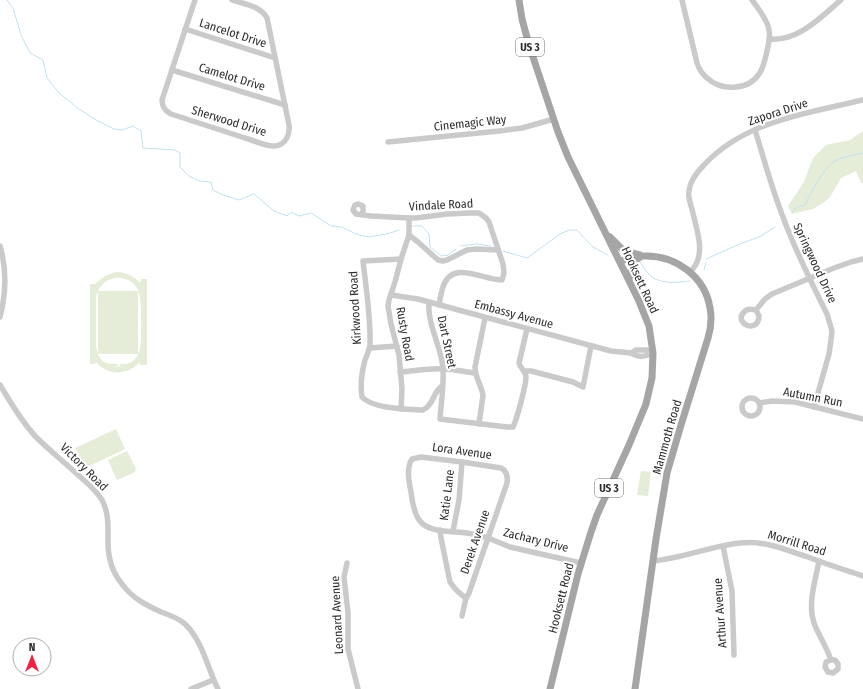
<svg xmlns="http://www.w3.org/2000/svg" width="863" height="689" font-family="'Fira Sans Condensed',sans-serif">
<rect width="100%" height="100%" fill="#fff"/>
<g fill="#e5ecd8" fill-rule="evenodd">
<polygon points="863,131 863,183 861,183 856,171 841,178 830,197 823,203 813,209 792,214 788,206 804,182 813,158 826,145 850,140"/>
<path d="M115 272C125 272 133 275 140 283L141 279H147V365H140V362C127 376 108 376 96 362L95 364H90V284H95L105 276ZM115 278C124 277 134 281 138 290 142 297 142 340 140 349 139 353 137 357 134 360 130 364 126 364 120 364V366H123L117 367 112 366H118V364C107 364 103 364 98 354H138V291H98V354L96 347V299C97 288 104 280 115 278Z"/>
<polygon points="116,429 125,449 85,468 75,448"/>
<polygon points="127,451 136,469 135,472 117,480 108,460"/>
<polygon points="641,471 651,472 648,496 637,495"/>
</g>
<g fill="none" stroke-linecap="round" stroke-linejoin="round">
<g stroke="#c3e1ed" stroke-width="1">
<polyline points="7,0 13,8 21,35 30,53 43,60 47,78 59,93 79,109 98,121 114,129 122,130 133,126 141,131 143,148 175,150 180,153 180,167 189,176 199,181 211,182 213,190 223,195 239,200 254,194 274,211 287,216 291,212 299,216 311,213 331,226 342,227 356,234 368,237 387,234 399,230"/>
<path d="M792 212 797 207 805 205C811 192 823 169 835 161 842 157 855 155 863 153"/>
<polyline points="413,226 422,226 429,234 430,247 441,256 448,255 456,249"/>
<polyline points="461,246 477,244 491,246"/>
<polyline points="503,251 527,258 560,234 569,230 577,230 593,247 608,255"/>
<polyline points="706,259 735,246 761,236 775,227"/>
<path d="M640 262C644 268 650 278 658 280 668 284 680 282 690 281"/>
<polyline points="704,270 706,263"/>
</g>
<g stroke="#cacaca" stroke-width="5.5">
<path d="M195 0 162 100C162 107 165 111 171 114 196 122 221 130 245 138 253 140 267 147 275 146 286 145 290 134 289 125L267 18C261 6 244 4 232 0"/>
<path d="M682 0 697 63C699 69 702 74 707 78 721 91 748 91 759 74 764 67 765 59 767 51 769 42 771 35 768 26 765 17 758 8 752 0"/>
<polyline points="185,29 275,58"/>
<path d="M769 39C798 42 821 17 841 0"/>
<polyline points="172,70 285,105"/>
<path d="M755 130C764 159 772 189 783 217 795 250 811 282 827 314L832 331 831 340 829 354 814 407"/>
<polyline points="388,142 499,131 522,128 554,119"/>
<path d="M363 215V206L358 204 355 205 353 210 356 214 371 216 409 218H416L447 214 470 213H479L486 218 489 222 503 264 504 273 502 280C483 280 452 259 443 287 441 293 440 299 439 305"/>
<polyline points="409,235 418,242 438,260 443,261 447,260 467,250 476,249 498,250"/>
<path d="M0 246C7 270 6 294 0 317"/>
<path d="M401 259 363 261C366 288 371 318 370 345 369 351 367 355 365 360 362 371 360 385 362 397 373 409 407 409 423 410 433 406 433 392 442 386"/>
<path d="M690 272C708 255 696 229 692 209 690 203 688 196 689 191 690 180 697 172 704 165 744 121 808 113 863 100"/>
<polyline points="391,295 418,299 611,351 631,353 636,350 647,350 653,353"/>
<path d="M429 303C427 324 442 348 443 369 444 384 441 404 440 419L507 427H513C517 419 526 385 526 377 526 371 520 368 519 363L527 329"/>
<path d="M756 310C752 309 747 308 744 312 733 323 758 335 759 316L756 310 765 299 772 294 834 268 851 262 863 259"/>
<polyline points="370,348 397,346"/>
<path d="M631 353C639 358 644 357 653 353"/>
<polyline points="524,371 531,371 573,382 583,387 591,346"/>
<path d="M400 372C415 371 429 368 444 369 454 369 464 372 475 373"/>
<path d="M0 385C11 403 21 421 36 437 49 450 63 461 77 474 86 482 96 490 102 500 109 513 108 527 108 542 108 557 112 572 122 584 132 598 146 605 161 612 170 615 178 618 185 624 202 640 208 669 218 689"/>
<circle cx="751" cy="407" r="9"/>
<polyline points="759,403 772,401 795,402 863,419"/>
<polyline points="401,409 402,389 399,355 391,324 388,306 389,300 395,282 401,259 409,235 409,218"/>
<path d="M479 424 483 395C481 385 475 377 475 367L485 318"/>
<path d="M440 530 441 538 450 582C454 588 460 594 466 598"/>
<polyline points="453,531 459,500 462,462"/>
<polyline points="723,546 732,591 734,655"/>
<path d="M653 561C683 558 711 546 740 543 764 540 786 550 808 557 826 564 845 570 863 576"/>
<path d="M819 561C815 583 806 607 816 628 821 639 827 648 831 660H835L838 664V669L833 673 828 672 825 667 826 662 831 660"/>
<polyline points="347,563 344,577 348,613 348,649 358,689"/>
<path d="M462 616 466 598 469 593 507 483C508 476 507 471 501 468L462 462 421 457 412 459C406 468 409 482 411 492 412 500 415 515 420 521 429 533 453 531 467 533 474 534 481 536 488 538L510 547 532 552 581 563"/>
<polyline points="191,689 213,680"/>
</g>
<g stroke="#a5a5a5" stroke-width="7">
<polyline points="519,0 522,19 529,45 558,132 568,157 638,299 649,326 653,353 652,378 646,404 629,445 597,515 591,532 578,574 550,689"/>
<polyline points="610,237 622,249 628,252 640,255"/>
<path d="M620 261C628 259 635 256 644 256 675 255 705 276 710 308 712 318 711 328 708 338L681 425 667 473 656 539 635 689"/>
<path d="M629 279C631 269 632 262 641 256"/>
</g>
</g>
<g text-anchor="middle" stroke-width="4" stroke-linejoin="round" paint-order="stroke">
<g fill="#fff" stroke="#6c6c6c" stroke-width="1">
<rect x="516" y="38" width="28" height="18" rx="3"/>
<rect x="595" y="479" width="28" height="18" rx="3"/>
</g>
<g font-size="11" font-weight="bold" fill="#2d2d2d">
<text x="530" y="51">US 3</text>
<text x="609" y="492">US 3</text>
</g>
<g font-size="12" fill="#2d2d2d" stroke="#fff">
<text transform="translate(233 33) rotate(18)" y="4">Lancelot Drive</text>
<text transform="translate(232 77) rotate(17)" y="4">Camelot Drive</text>
<text transform="translate(778 112) rotate(-18)" y="4">Zapora Drive</text>
<text transform="translate(229 121) rotate(17)" y="4">Sherwood Drive</text>
<text transform="translate(470 123) rotate(-6)" y="4">Cinemagic Way</text>
<text transform="translate(441 205) rotate(-3)" y="4">Vindale Road</text>
<text transform="translate(815 263) rotate(65)" y="4">Springwood Drive</text>
<text transform="translate(640 280) rotate(65)" y="4">Hooksett Road</text>
<text transform="translate(355 308) rotate(-93)" y="4">Kirkwood Road</text>
<text transform="translate(514 314) rotate(15)" y="4">Embassy Avenue</text>
<text transform="translate(405 334) rotate(80)" y="4">Rusty Road</text>
<text transform="translate(447 342) rotate(78)" y="4">Dart Street</text>
<text transform="translate(813 397) rotate(11)" y="4">Autumn Run</text>
<text transform="translate(667 437) rotate(-74)" y="4">Mammoth Road</text>
<text transform="translate(462 451) rotate(8)" y="4">Lora Avenue</text>
<text transform="translate(84 467) rotate(45)" y="4">Victory Road</text>
<text transform="translate(447 495) rotate(-83)" y="4">Katie Lane</text>
<text transform="translate(536 540) rotate(14)" y="4">Zachary Drive</text>
<text transform="translate(475 542) rotate(-71)" y="4">Derek Avenue</text>
<text transform="translate(797 543) rotate(17)" y="4">Morrill Road</text>
<text transform="translate(561 598) rotate(-76)" y="4">Hooksett Road</text>
<text transform="translate(720 613) rotate(-94)" y="4">Arthur Avenue</text>
<text transform="translate(337 615) rotate(-93)" y="4">Leonard Avenue</text>
</g>
</g>
<g transform="translate(32 657)"><circle r="19" fill="#ffffff" stroke="#ababab"/>
<path d="M0-3L7 15L0 10L-7 15Z" fill="#f22045"/>
<text y="-6" font-size="11" font-weight="bold" text-anchor="middle" fill="#2d2d2d">N</text>
</g>
</svg>
